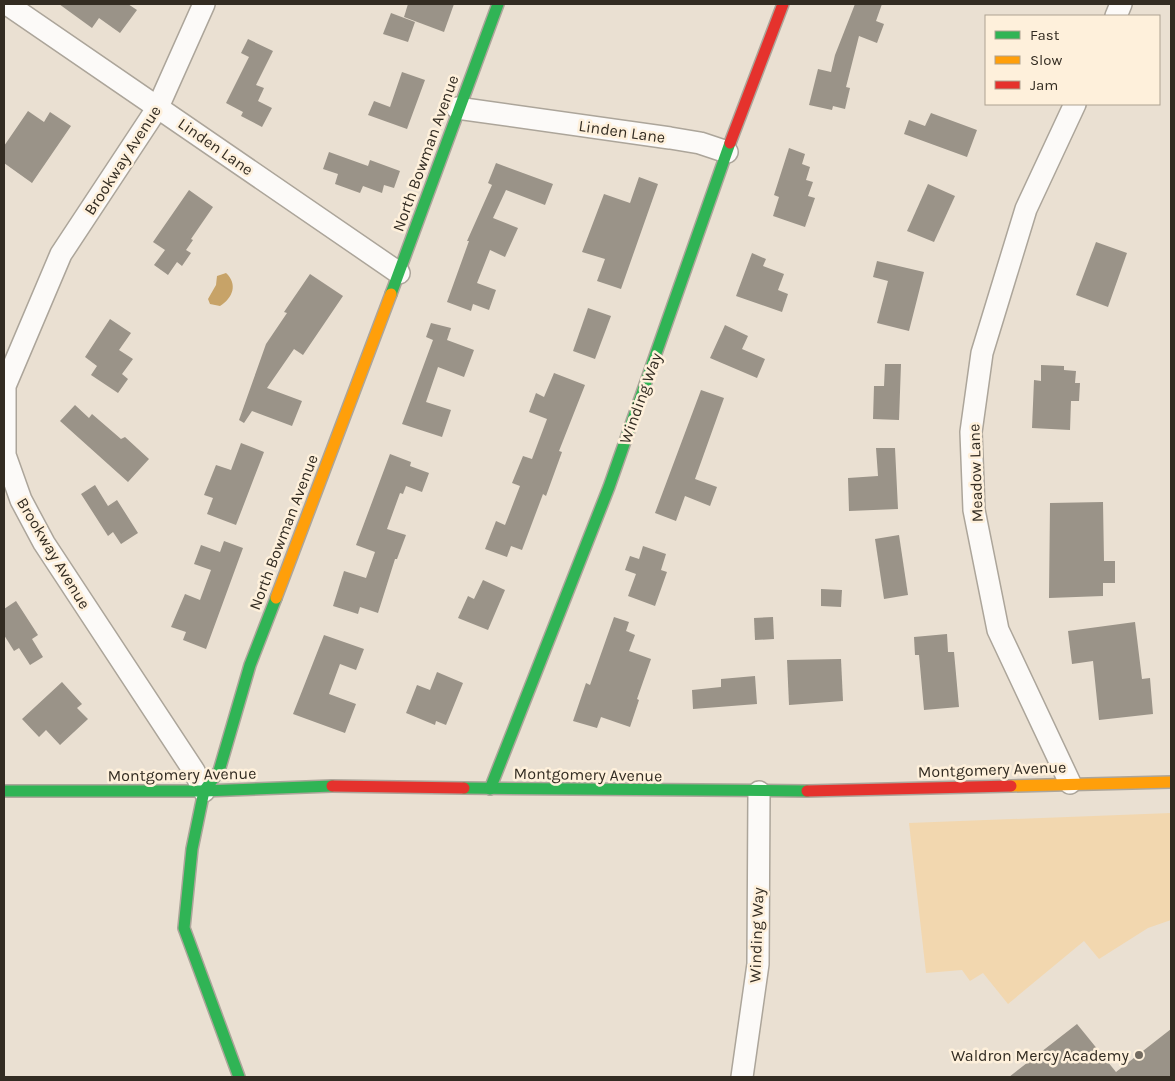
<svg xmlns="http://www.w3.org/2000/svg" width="1175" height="1081" font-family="Karla,sans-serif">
<rect width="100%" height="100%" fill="#eae0d2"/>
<polygon fill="#f2d7af" points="1171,813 1171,920 1148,928 1099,959 1084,941 1008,1004 983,973 970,981 962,970 926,973 909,823"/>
<path fill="#c7a368" d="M226 273C238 284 233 298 220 306L210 304 208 299 216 285 217 276Z"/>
<g fill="#9a9388">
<polygon points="59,4 128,4 137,10 120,33 99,18 92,28"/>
<polygon points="408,4 454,4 444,32 404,17"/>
<polygon points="855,4 882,4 876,21 884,24 877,43 859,36 846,87 850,88 845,109 833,106 832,110 809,105 818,69 831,72 835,55"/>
<polygon points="391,13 415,22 408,42 383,34"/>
<polygon points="248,39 273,51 256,85 264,88 258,101 272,108 262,127 241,116 243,112 226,103 249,57 241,53"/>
<polygon points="402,72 425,80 407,129 368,115 374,101 390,107"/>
<polygon points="28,111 44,122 50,112 71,126 32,183 4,163 4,146"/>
<polygon points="931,113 977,130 967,157 904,134 909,120 925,126"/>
<polygon points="789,148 805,154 802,164 810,167 806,180 813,182 808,196 815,198 805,227 773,216 779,197 774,195"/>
<polygon points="329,152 368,166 370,160 400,171 394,188 384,185 382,193 363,186 360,193 335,184 338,174 323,169"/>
<polygon points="496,163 553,184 545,205 506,190 493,218 518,228 505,257 490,250 477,283 496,290 489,310 473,304 471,311 447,302 469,241 467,241 492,185 488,183"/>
<polygon points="639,177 658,184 621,289 597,281 605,259 582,252 604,194 630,203"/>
<polygon points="928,184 955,196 934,242 907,231"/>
<polygon points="189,190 213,207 191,239 193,240 186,250 191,253 182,266 177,262 168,275 154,265 165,250 153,242"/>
<polygon points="1096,242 1127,253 1108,307 1076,295"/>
<polygon points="752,253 766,259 763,266 784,274 778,290 788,294 782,312 736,296"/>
<polygon points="877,261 924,272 909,331 877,323 888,281 873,277"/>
<polygon points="310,274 343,296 303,355 294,349 267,388 302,401 292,426 252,411 244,423 239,420 266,344 287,313 284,312"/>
<polygon points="588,308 611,316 595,359 573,351"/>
<polygon points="110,319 131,333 119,350 133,359 122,374 128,379 118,393 91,375 97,366 85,357"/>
<polygon points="431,323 451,328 447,340 474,350 464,377 438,367 426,402 451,410 442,437 402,424 433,340 426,337"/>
<polygon points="725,325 748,336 742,349 765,359 757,378 710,358"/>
<polygon points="885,364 901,364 899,420 873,419 874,386 884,386"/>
<polygon points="1041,365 1064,366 1064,370 1076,371 1075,383 1080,383 1079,401 1071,401 1070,430 1032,428 1034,380 1041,381"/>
<polygon points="554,373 585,385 559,451 562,452 546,496 543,494 522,550 511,546 507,557 485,549 496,521 505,525 520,486 512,483 523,456 532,459 547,419 529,412 536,393 544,397"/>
<polygon points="701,390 724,398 695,479 717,487 710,506 685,496 676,521 655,513"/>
<polygon points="75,405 89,418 92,414 121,439 125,437 149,459 128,482 60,421"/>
<polygon points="241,443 264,452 236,525 207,514 213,498 204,495 216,465 231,470"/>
<polygon points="876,448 895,448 898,509 849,511 848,478 878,476"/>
<polygon points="390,454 411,462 410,466 429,473 422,492 406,486 403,494 400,493 387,529 406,535 397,559 395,559 378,613 360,607 358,614 333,606 344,571 366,578 375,552 356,545"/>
<polygon points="95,485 108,506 117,500 138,533 121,544 113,532 108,536 81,494"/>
<polygon points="1103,502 1104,561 1115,561 1115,583 1103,583 1103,596 1049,598 1050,503"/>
<polygon points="899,535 908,595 884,599 875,539"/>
<polygon points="224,541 243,548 206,649 183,640 186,632 171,627 185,594 200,600 211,570 194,564 201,545 220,552"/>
<polygon points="643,546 666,554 661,570 667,572 655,606 628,596 636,574 625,570 630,556 639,559"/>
<polygon points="483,580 505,590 488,630 458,618 468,596 474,599"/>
<polygon points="821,589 842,590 841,607 821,606"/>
<polygon points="16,601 38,635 32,639 43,657 30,665 19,648 14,651 4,635 4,609"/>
<polygon points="614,617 629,622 626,631 635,635 629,651 651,659 637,699 639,700 630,727 601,717 597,728 573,721 586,683 590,685"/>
<polygon points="773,617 774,639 755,640 754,618"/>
<polygon points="1135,622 1142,679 1150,678 1153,714 1099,720 1093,661 1072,664 1068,631"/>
<polygon points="947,634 948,652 954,652 959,707 924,710 919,655 915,655 914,637"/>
<polygon points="324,635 364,649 356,670 340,664 329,694 356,704 345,733 293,714"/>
<polygon points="841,659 843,701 789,705 787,660"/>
<polygon points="437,672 463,683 446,725 436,721 435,725 406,713 417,685 430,690"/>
<polygon points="755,676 757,704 693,709 692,690 721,687 721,679"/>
<polygon points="62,682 82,704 77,708 88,719 60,745 46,730 39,737 22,719"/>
<polygon points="1077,1024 1116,1072 1171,1029 1171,1077 1009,1077"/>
</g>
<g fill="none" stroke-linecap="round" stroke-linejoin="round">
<defs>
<g id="street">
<polyline points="7,4 399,273"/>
<polyline points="204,4 158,107 61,254 5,386 5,455 21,500 44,543 194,771 204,791"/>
<polyline points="1116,16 1121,4"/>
<polyline points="457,108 670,138 700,143 727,152"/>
<polyline points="1070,783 998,630 974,510 971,432 982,353 1026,209 1075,104"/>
<polyline points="742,1077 758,964 759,792"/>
</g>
<g id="fast">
<polyline points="391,294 498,4"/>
<polyline points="464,788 807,791"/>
<polyline points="490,789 609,487 730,143"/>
<polyline points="4,791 204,791 332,786"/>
<polyline points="239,1077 184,928 192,849 204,791 219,771 250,665 276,598"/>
</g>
<g id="slow">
<polyline points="276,598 391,294"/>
<polyline points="1011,786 1171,782"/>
</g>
<g id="jam">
<polyline points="730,143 783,4"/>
<polyline points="332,786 464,788"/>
<polyline points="807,791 1011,786"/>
</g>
</defs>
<use href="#street" stroke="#aca59a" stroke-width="24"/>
<use href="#fast" stroke="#aca59a" stroke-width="14"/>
<use href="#slow" stroke="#aca59a" stroke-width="14"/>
<use href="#jam" stroke="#aca59a" stroke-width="14"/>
<use href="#street" stroke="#fcfaf8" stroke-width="21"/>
<use href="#fast" stroke="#30b455" stroke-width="11"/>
<use href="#slow" stroke="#ff9f0a" stroke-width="11"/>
<use href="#jam" stroke="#e5322d" stroke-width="11"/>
</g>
<circle fill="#736b60" stroke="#fef0db" stroke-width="2" cx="1139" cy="1055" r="5"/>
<g text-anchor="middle" stroke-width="5" stroke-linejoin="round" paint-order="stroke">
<g font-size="16" fill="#332c22" stroke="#fef0db">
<text transform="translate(622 131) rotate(8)" y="6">Linden Lane</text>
<text transform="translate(216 146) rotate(35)" y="6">Linden Lane</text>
<text transform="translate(425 153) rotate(-70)" y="6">North Bowman Avenue</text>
<text transform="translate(122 160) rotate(-57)" y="6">Brookway Avenue</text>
<text transform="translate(640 398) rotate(-70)" y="6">Winding Way</text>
<text transform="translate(975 473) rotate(-92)" y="6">Meadow Lane</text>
<text transform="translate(283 532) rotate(-69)" y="6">North Bowman Avenue</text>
<text transform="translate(54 553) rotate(59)" y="6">Brookway Avenue</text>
<text transform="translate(992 769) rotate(-2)" y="6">Montgomery Avenue</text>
<text transform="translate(182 774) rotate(-1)" y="6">Montgomery Avenue</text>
<text transform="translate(588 774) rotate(1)" y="6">Montgomery Avenue</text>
<text transform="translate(756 935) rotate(-88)" y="6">Winding Way</text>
</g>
<g font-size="16" fill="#332c22" stroke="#fef0db" text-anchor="end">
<text x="1129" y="1061">Waldron Mercy Academy</text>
</g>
</g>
<rect width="1175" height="1081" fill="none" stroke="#332c22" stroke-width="10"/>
<rect x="985" y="15" width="175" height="90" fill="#fef0db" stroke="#ada291"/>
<rect x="995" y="31" width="25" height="8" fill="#30b455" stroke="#ada291"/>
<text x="1030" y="40" font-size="15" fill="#332c22">Fast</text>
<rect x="995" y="56" width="25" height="8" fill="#ff9f0a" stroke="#ada291"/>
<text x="1030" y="65" font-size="15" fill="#332c22">Slow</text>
<rect x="995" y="81" width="25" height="8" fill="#e5322d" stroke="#ada291"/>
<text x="1030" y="90" font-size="15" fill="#332c22">Jam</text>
</svg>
